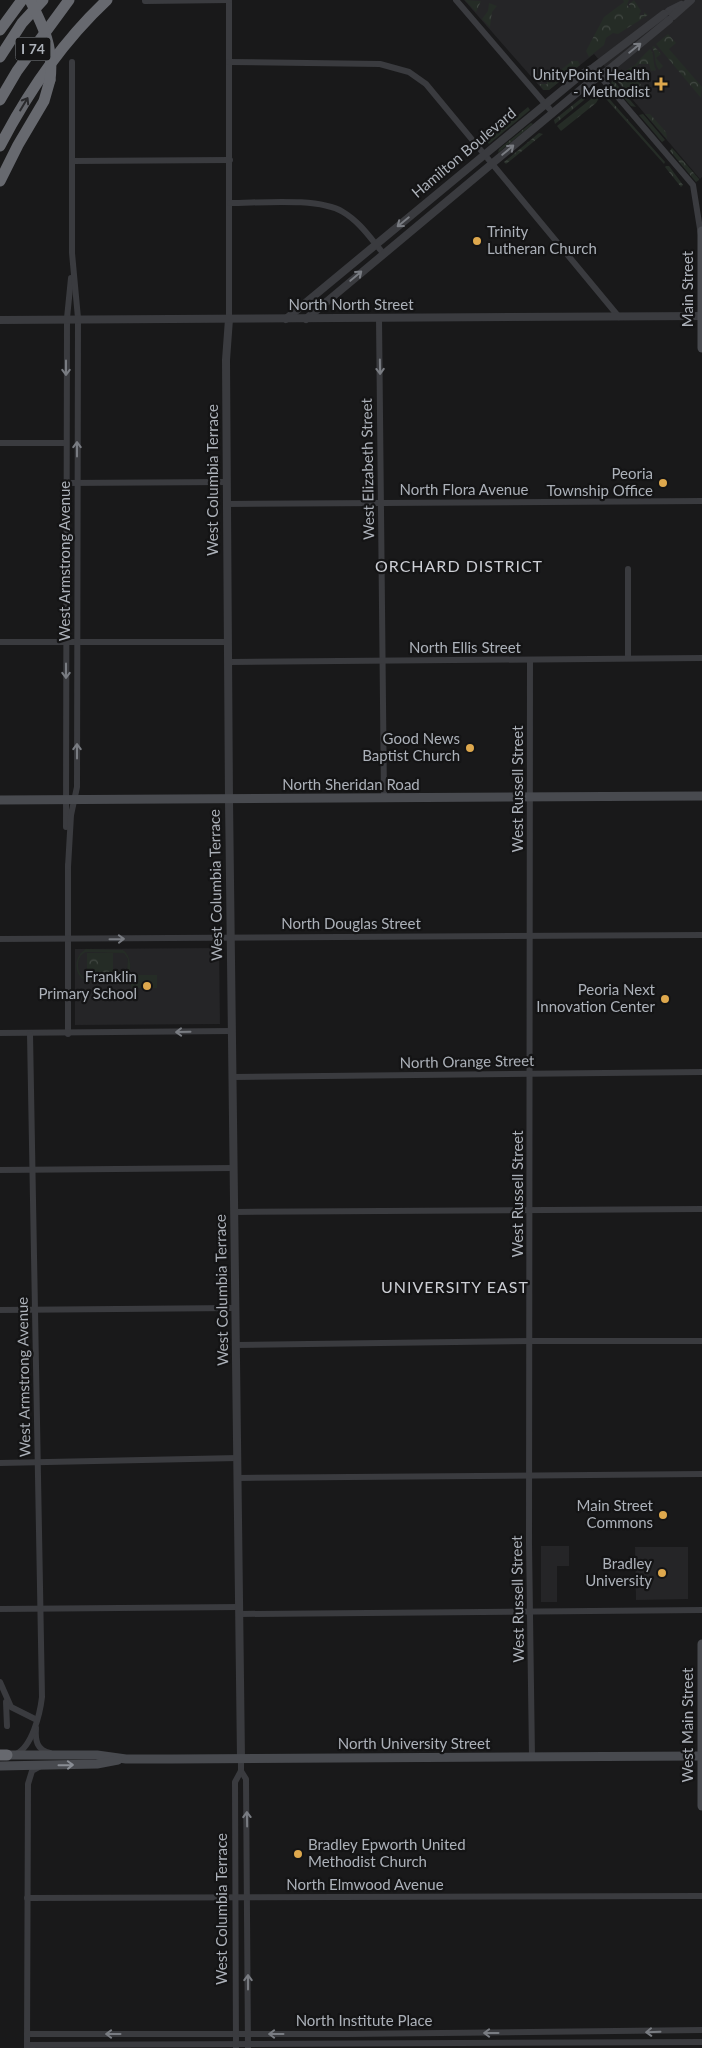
<svg xmlns="http://www.w3.org/2000/svg" width="702" height="2048" font-family="Lato,sans-serif">
<defs>
<pattern id="forest-crowns" width="20" height="18" patternUnits="userSpaceOnUse" patternTransform="scale(1.25)"><rect width="20" height="18" fill="#252c26"/><path d="M2 6a3 3 0 1 1 6 0M12 15a3 3 0 1 1 6 0" fill="none" stroke="#424843"/></pattern>
</defs>
<rect width="100%" height="100%" fill="#19191a"/>
<g fill="#252527">
<polygon points="464,0 702,0 702,177 700,179 594,54 549,90 543,90"/>
<polygon points="219,948 220,1024 75,1025 75,949"/>
<polygon points="569,1546 569,1566 557,1566 557,1602 541,1602 541,1546"/>
<polygon points="635,1547 688,1547 688,1599 636,1600"/>
</g>
<g fill="url(#forest-crowns)">
<polygon points="465,0 481,1 476,12"/>
<polygon points="623,0 629,0 627,5 631,9 629,4 634,0 641,11 639,15 644,15 644,12 648,15 618,34 613,33 606,38 604,45 589,57 586,51 604,17 624,2"/>
<polygon points="489,3 497,6 492,12 490,27 482,19 488,11"/>
<polygon points="668,34 676,43 669,49 702,87 701,98 656,44"/>
<path d="M654 46 661 54 656 58 663 66 659 70C653 62 657 55 652 47Z"/>
<path d="M650 49C655 54 652 62 656 70L651 71 649 64H639L632 70V77L634 80 636 79 641 85 633 92 634 95 631 97 615 78C619 74 634 66 636 64 640 58 645 54 650 49Z"/>
<polygon points="572,61 578,61 580,65 549,90 544,90 539,84 547,84 547,81"/>
<polygon points="613,80 636,107 631,106 611,83"/>
<polygon points="602,88 605,94 665,162 664,164 599,91"/>
<polygon points="593,89 595,91 555,124 554,120"/>
<polygon points="596,95 599,98 596,103 561,131 557,126"/>
<polygon points="528,107 530,110 489,144 487,141"/>
<polygon points="643,114 665,140 662,142 639,115"/>
<polygon points="645,114 650,114 666,132 667,139"/>
<polygon points="531,123 533,124 498,153 499,149"/>
<polygon points="539,133 543,134 506,164 504,162"/>
<polygon points="672,148 699,179 699,180 696,182 670,151"/>
<polygon points="666,166 669,166 683,185 681,187 665,167"/>
<rect x="87" y="953" width="26" height="25"/>
</g>
<g fill="#252c26" fill-rule="evenodd">
<path d="M86 949 123 950C131 956 132 968 128 977L121 981H87C73 976 73 956 86 949ZM86 952 124 953 128 959 127 972 120 979 83 977C76 970 76 956 86 952Z"/>
<rect x="131" y="975" width="26" height="13"/>
</g>
<g fill="none" stroke-linecap="round" stroke-linejoin="round">
<g stroke="#3a3b3f" stroke-width="6">
<polyline points="229,0 229,319"/>
<polyline points="456,0 553,113"/>
<polyline points="145,1 229,0"/>
<polyline points="229,62 380,64 409,72 426,84 619,317"/>
<polyline points="593,68 693,185 701,235"/>
<polyline points="72,161 230,160"/>
<path d="M230 203C260 203 318 197 343 212 360 222 371 239 383 253"/>
<polyline points="379,318 384,799"/>
<polyline points="0,443 66,443"/>
<polyline points="66,483 226,482"/>
<polyline points="227,504 702,501"/>
<polyline points="0,642 228,642"/>
<polyline points="628,658 628,569"/>
<polyline points="530,660 529,1544 532,1757"/>
<polyline points="229,662 702,658"/>
<polyline points="66,827 67,318 71,278"/>
<polyline points="68,865 68,1034"/>
<polyline points="68,867 71,815 77,787 78,318 72,253 72,62"/>
<polyline points="0,939 702,935"/>
<polyline points="0,1033 232,1031"/>
<polyline points="233,1077 702,1072"/>
<polyline points="0,1170 234,1168"/>
<polyline points="234,1212 702,1209"/>
<polyline points="0,1310 235,1308"/>
<polyline points="236,1345 531,1341 702,1341"/>
<polyline points="0,1463 238,1458"/>
<polyline points="238,1478 702,1474"/>
<polyline points="0,1609 240,1607"/>
<polyline points="240,1614 702,1610"/>
<polyline points="0,1682 11,1707 37,1720"/>
<polyline points="6,1702 7,1726"/>
<path d="M36 1728C35 1741 37 1750 50 1753"/>
<path d="M16 1754C32 1747 40 1714 42 1697L30 1034"/>
<polyline points="241,1771 246,1779 248,2048"/>
<polyline points="27,1898 702,1896"/>
<polyline points="27,2034 348,2034 702,2030"/>
<polyline points="27,2045 702,2042"/>
<polyline points="27,2047 28,1784 32,1771 41,1766"/>
<polyline points="236,2048 235,1782 241,1771 241,1759"/>
</g>
<g stroke="#3a3b3f" stroke-width="8">
<polyline points="669,11 681,5"/>
<polyline points="673,16 691,0"/>
<polyline points="229,319 226,360 229,800 241,1759"/>
<polyline points="286,319 582,74 593,68 664,14"/>
<polyline points="306,319 585,86 607,71 669,20"/>
<polyline points="0,320 702,316"/>
</g>
<g stroke="#484a4f" stroke-width="9">
<polyline points="702,231 702,348"/>
<polyline points="0,800 702,796"/>
<polyline points="702,1644 702,1806"/>
<polyline points="3,1755 97,1755 126,1759 172,1759 702,1756"/>
<polyline points="0,1766 97,1764 118,1760"/>
</g>
<g stroke="#67696f" stroke-width="11">
<polyline points="0,30 22,0"/>
<polyline points="0,57 22,23 43,0"/>
<polyline points="0,100 17,71 69,0"/>
<path d="M0 146C28 92 62 42 107 0"/>
<polyline points="0,181 18,145 44,101 50,80"/>
<polyline points="0,1755 7,1755"/>
</g>
<path stroke="#67696f" stroke-width="11" d="M30 0C44 28 54 48 50 80"/>
</g>
<defs><path id="oneway-shaft" d="M-6 0H5M1.5-3L5.5 0L1.5 3" fill="none" stroke-width="1.6" stroke-linecap="round" stroke-linejoin="round" transform="scale(1.25)"/></defs>
<g stroke="#797c82">
<use href="#oneway-shaft" transform="translate(635 48) rotate(-39)"/>
<use href="#oneway-shaft" transform="translate(508 150) rotate(-40)"/>
<use href="#oneway-shaft" transform="translate(403 222) rotate(141)"/>
<use href="#oneway-shaft" transform="translate(356 276) rotate(-40)"/>
<use href="#oneway-shaft" transform="translate(380 367) rotate(89)"/>
<use href="#oneway-shaft" transform="translate(66 368) rotate(90)"/>
<use href="#oneway-shaft" transform="translate(77 449) rotate(-90)"/>
<use href="#oneway-shaft" transform="translate(66 671) rotate(90)"/>
<use href="#oneway-shaft" transform="translate(77 751) rotate(-90)"/>
<use href="#oneway-shaft" transform="translate(117 939) rotate(-1)"/>
<use href="#oneway-shaft" transform="translate(183 1032) rotate(179)"/>
<use href="#oneway-shaft" transform="translate(247 1819) rotate(-91)"/>
<use href="#oneway-shaft" transform="translate(248 1982) rotate(-90)"/>
<use href="#oneway-shaft" transform="translate(653 2032) rotate(178)"/>
<use href="#oneway-shaft" transform="translate(491 2033) rotate(180)"/>
<use href="#oneway-shaft" transform="translate(113 2034) rotate(-180)"/>
<use href="#oneway-shaft" transform="translate(276 2034) rotate(180)"/>
</g>
<use stroke="#29292c" href="#oneway-shaft" transform="translate(24 104) rotate(-59)"/>
<use stroke="#898d94" href="#oneway-shaft" transform="translate(66 1765) rotate(-1)"/>
<g fill="#dea84d" stroke="#141415" stroke-width="2">
<path d="M658.5 76.5h5v5h5v5h-5v5h-5v-5h-5v-5h5z"/>
<circle cx="477" cy="241" r="5"/>
<circle cx="663" cy="483" r="5"/>
<circle cx="470" cy="748" r="5"/>
<circle cx="147" cy="986" r="5"/>
<circle cx="665" cy="999" r="5"/>
<circle cx="663" cy="1515" r="5"/>
<circle cx="662" cy="1573" r="5"/>
<circle cx="298" cy="1854" r="5"/>
</g>
<g text-anchor="middle" stroke-width="4.5" stroke-linejoin="round" paint-order="stroke">
<rect fill="#141415" stroke="#7e8288" stroke-width="1" x="15.5" y="37.5" width="35" height="23" rx="4"/>
<g font-size="14" font-weight="bold" fill="#acb1b9">
<text x="33" y="54">I 74</text>
</g>
<g font-size="15" fill="#acb1b9" stroke="#141415" text-anchor="end">
<text x="650" y="80">UnityPoint Health<tspan x="650" dy="17">- Methodist</tspan></text>
<text x="487" y="237" text-anchor="start">Trinity<tspan x="487" dy="17">Lutheran Church</tspan></text>
<text x="653" y="479">Peoria<tspan x="653" dy="17">Township Office</tspan></text>
<text x="460" y="744">Good News<tspan x="460" dy="17">Baptist Church</tspan></text>
<text x="137" y="982">Franklin<tspan x="137" dy="17">Primary School</tspan></text>
<text x="655" y="995">Peoria Next<tspan x="655" dy="17">Innovation Center</tspan></text>
<text x="653" y="1511">Main Street<tspan x="653" dy="17">Commons</tspan></text>
<text x="652" y="1569">Bradley<tspan x="652" dy="17">University</tspan></text>
<text x="308" y="1850" text-anchor="start">Bradley Epworth United<tspan x="308" dy="17">Methodist Church</tspan></text>
</g>
<g font-size="15" fill="#acb1b9" stroke="#141415">
<text transform="translate(464 153) rotate(-40)" y="5">Hamilton Boulevard</text>
<text transform="translate(688 289) rotate(-90)" y="5">Main Street</text>
<text x="351" y="310">North North Street</text>
<text transform="translate(368 469) rotate(-91)" y="5">West Elizabeth Street</text>
<text transform="translate(213 480) rotate(-90)" y="5">West Columbia Terrace</text>
<text x="464" y="495">North Flora Avenue</text>
<text transform="translate(65 561) rotate(-90)" y="5">West Armstrong Avenue</text>
<text x="465" y="653">North Ellis Street</text>
<text x="351" y="790">North Sheridan Road</text>
<text transform="translate(518 789) rotate(-90)" y="5">West Russell Street</text>
<text transform="translate(216 885) rotate(-91)" y="5">West Columbia Terrace</text>
<text x="351" y="929">North Douglas Street</text>
<text transform="translate(467 1062) rotate(-1)" y="5">North Orange Street</text>
<text transform="translate(518 1194) rotate(-90)" y="5">West Russell Street</text>
<text transform="translate(222 1290) rotate(-91)" y="5">West Columbia Terrace</text>
<text transform="translate(24 1377) rotate(-91)" y="5">West Armstrong Avenue</text>
<text transform="translate(518 1599) rotate(-91)" y="5">West Russell Street</text>
<text transform="translate(688 1725) rotate(-90)" y="5">West Main Street</text>
<text x="414" y="1749">North University Street</text>
<text x="365" y="1890">North Elmwood Avenue</text>
<text transform="translate(222 1909) rotate(-90)" y="5">West Columbia Terrace</text>
<text x="364" y="2026">North Institute Place</text>
</g>
<g font-size="16" letter-spacing="1" fill="#cdcfd5" stroke="#141415">
<text x="459" y="572">ORCHARD DISTRICT</text>
<text x="455" y="1293">UNIVERSITY EAST</text>
</g>
</g>
</svg>
